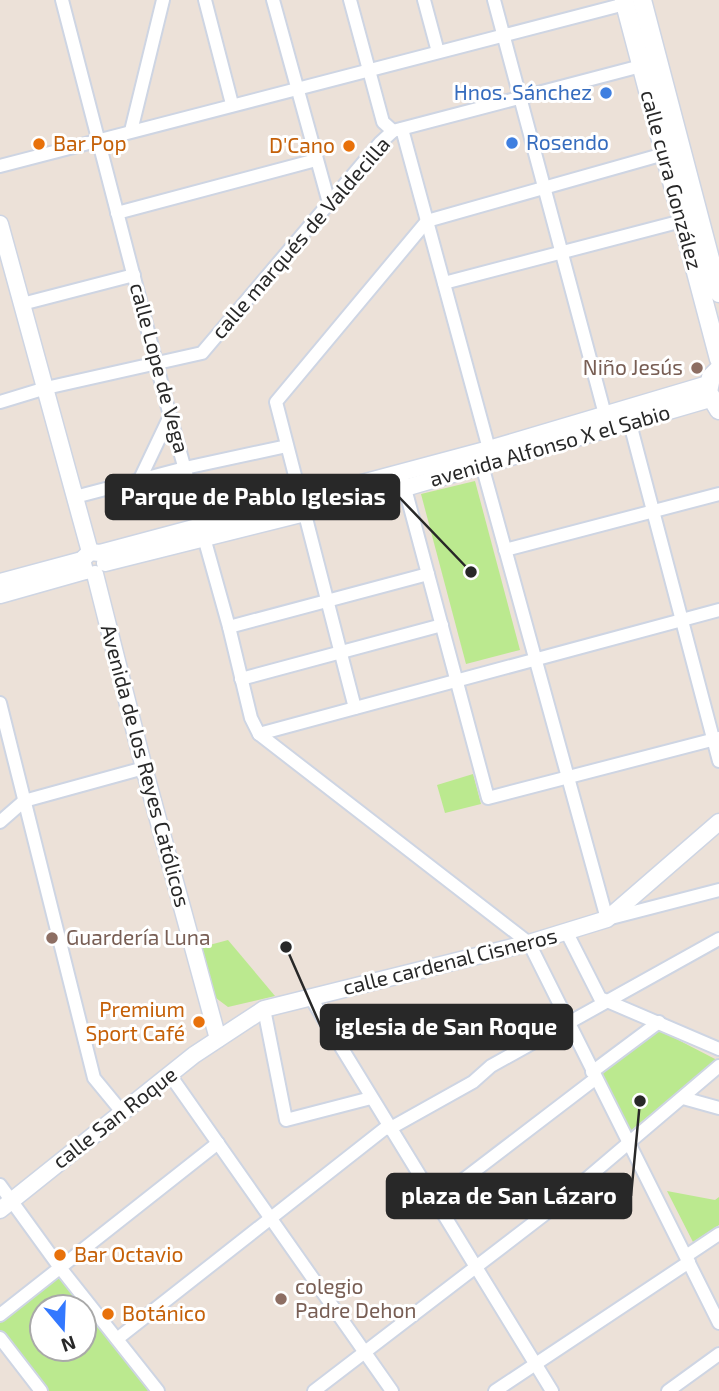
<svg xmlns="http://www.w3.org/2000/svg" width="719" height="1391" font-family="'Exo 2',sans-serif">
<rect width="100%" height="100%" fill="#ece1d8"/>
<g fill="#bbe98f" fill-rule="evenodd">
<polygon points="475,481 520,650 466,664 421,494"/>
<polygon points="473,774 481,804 445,813 437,785"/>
<polygon points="228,940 275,996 228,1007 216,998 202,947"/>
<polygon points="657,1029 717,1060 629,1132 598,1071"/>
<polygon points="667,1191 715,1200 719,1197 719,1225 693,1242"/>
<path d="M59 1274 151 1391H47L0 1332V1323ZM42 1307H84V1349H42Z"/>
</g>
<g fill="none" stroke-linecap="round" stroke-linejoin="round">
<defs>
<g id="minor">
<polyline points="62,0 170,416 229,627 251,718 259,734 529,943 719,1323"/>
<polyline points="205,0 232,104"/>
<polyline points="273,0 329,203"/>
<polyline points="350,0 383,122 393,131"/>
<polyline points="424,0 438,52"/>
<polyline points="494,0 607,422"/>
<polyline points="402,129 489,449"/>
<polyline points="131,131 163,0"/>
<polyline points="0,166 625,4"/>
<polyline points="117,213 316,160"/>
<polyline points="444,283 682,221"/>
<polyline points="22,304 134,275"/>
<polyline points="0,402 46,388 202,353 380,143 393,131 641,66"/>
<polyline points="628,416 719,761"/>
<polyline points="480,458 607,919 719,890"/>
<polyline points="139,481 170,416"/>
<polyline points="403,481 488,798 719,738"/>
<polyline points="75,497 185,468 287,446"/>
<polyline points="505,550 719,494"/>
<polyline points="229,627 428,574"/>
<polyline points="241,679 442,625"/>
<polyline points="0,703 94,1078 122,1112"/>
<polyline points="355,708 276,402 427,221 664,154"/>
<polyline points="259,734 719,610"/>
<polyline points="0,822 24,801 144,768"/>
<polyline points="567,933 600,998 719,1049"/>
<polyline points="311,998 552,1391"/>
<polyline points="264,1009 286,1120 371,1098"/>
<polyline points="592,1072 659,1022"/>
<polyline points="170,1075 392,1391"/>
<polyline points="683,1098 719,1108"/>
<polyline points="389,1129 473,1082 491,1066 719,939"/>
<polyline points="0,1185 58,1265 158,1391"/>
<polyline points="434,1202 595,1079"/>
<polyline points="686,1256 719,1234"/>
<polyline points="0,1315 218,1143"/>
<polyline points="0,1338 41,1391"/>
<polyline points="117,1339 388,1126"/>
<polyline points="314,1391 545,1214 719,1066"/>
<polyline points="495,1391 689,1262"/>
<polyline points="668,1391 719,1354"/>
</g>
<g id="tertiary">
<polyline points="0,224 90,552"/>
<polyline points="105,563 405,488 710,399"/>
<polyline points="85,571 82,560 90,552 100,553 489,449 708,384"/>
<polyline points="95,574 144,768 218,1039"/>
<polyline points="0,582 82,560"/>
<polyline points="0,595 85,571"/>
<polyline points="0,1210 194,1055 264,1009 529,943 607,919 719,822"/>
</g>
<g id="secondary">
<polyline points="624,0 719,359"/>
<polyline points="642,0 719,293"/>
<polyline points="719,369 711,377 708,392 719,410"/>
</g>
</defs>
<use href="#minor" stroke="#ced5e3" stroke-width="16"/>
<use href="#tertiary" stroke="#ced5e3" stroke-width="19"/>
<use href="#secondary" stroke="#ced5e3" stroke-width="21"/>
<use href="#minor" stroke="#fff" stroke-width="12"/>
<use href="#tertiary" stroke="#fff" stroke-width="16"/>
<use href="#secondary" stroke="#fff" stroke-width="18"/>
</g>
<g fill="#3f7fe0" stroke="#fff" stroke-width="2.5">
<circle cx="606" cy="93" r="7"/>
<circle cx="512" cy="143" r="7"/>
</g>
<g fill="#e8710a" stroke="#fff" stroke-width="2.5">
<circle cx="39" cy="144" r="7"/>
<circle cx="349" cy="146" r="7"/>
<circle cx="199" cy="1022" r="7"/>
<circle cx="60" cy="1255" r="7"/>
<circle cx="108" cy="1314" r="7"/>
</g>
<g fill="#8d6e63" stroke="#fff" stroke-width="2.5">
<circle cx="697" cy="368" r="7"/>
<circle cx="52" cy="938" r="7"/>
<circle cx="281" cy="1299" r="7"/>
</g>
<g text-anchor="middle" stroke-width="6" stroke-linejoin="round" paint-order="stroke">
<g font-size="21" fill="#366cbe" stroke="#fff" text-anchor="end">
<text x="592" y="100">Hnos. Sánchez</text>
<text x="526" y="150" text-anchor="start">Rosendo</text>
</g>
<g font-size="21" fill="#c56008" stroke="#fff" text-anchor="start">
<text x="53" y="151">Bar Pop</text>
<text x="335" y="153" text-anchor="end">D'Cano</text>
<text x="185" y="1017" text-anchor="end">Premium<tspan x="185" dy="24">Sport Café</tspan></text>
<text x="74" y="1262">Bar Octavio</text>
<text x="122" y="1321">Botánico</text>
</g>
<g font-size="21" fill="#282828" stroke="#fff">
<text transform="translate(671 180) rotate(75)" y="7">calle cura González</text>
<text transform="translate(301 238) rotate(-49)" y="7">calle marqués de Valdecilla</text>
<text transform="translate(159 368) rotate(75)" y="7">calle Lope de Vega</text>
<text transform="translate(550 446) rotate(-16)" y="7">avenida Alfonso X el Sabio</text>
<text transform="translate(145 766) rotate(75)" y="7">Avenida de los Reyes Católicos</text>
<text transform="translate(450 962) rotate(-14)" y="7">calle cardenal Cisneros</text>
<text transform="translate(115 1118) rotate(-38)" y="7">calle San Roque</text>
</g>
<g font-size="21" fill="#785e54" stroke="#fff" text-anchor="start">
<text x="683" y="375" text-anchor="end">Niño Jesús</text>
<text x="66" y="945">Guardería Luna</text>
<text x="295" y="1294">colegio<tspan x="295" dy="24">Padre Dehon</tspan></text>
</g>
</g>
<path fill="none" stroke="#282828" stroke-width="2.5" d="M471 572L399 497M286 947L321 1027M640 1101L631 1196"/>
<g fill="#282828" stroke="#fff" stroke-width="2.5">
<circle cx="471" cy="572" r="7"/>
<circle cx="286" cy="947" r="7"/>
<circle cx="640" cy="1101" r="7"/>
</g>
<g fill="#282828" stroke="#282828" stroke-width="2.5">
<rect x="106" y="475" width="293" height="44" rx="7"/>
<rect x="321" y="1005" width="251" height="44" rx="7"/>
<rect x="387" y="1174" width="244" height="44" rx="7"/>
</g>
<g font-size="23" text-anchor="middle" font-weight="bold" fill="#fff">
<text x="253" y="505">Parque de Pablo Iglesias</text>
<text x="446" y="1035">iglesia de San Roque</text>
<text x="509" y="1204">plaza de San Lázaro</text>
</g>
<g transform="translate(63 1328) rotate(161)"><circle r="33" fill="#ffffff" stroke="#a9a9a9" stroke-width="2"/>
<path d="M0-5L12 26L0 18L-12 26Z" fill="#3378ff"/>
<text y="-10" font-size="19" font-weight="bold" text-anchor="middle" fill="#282828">N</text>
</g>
</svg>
